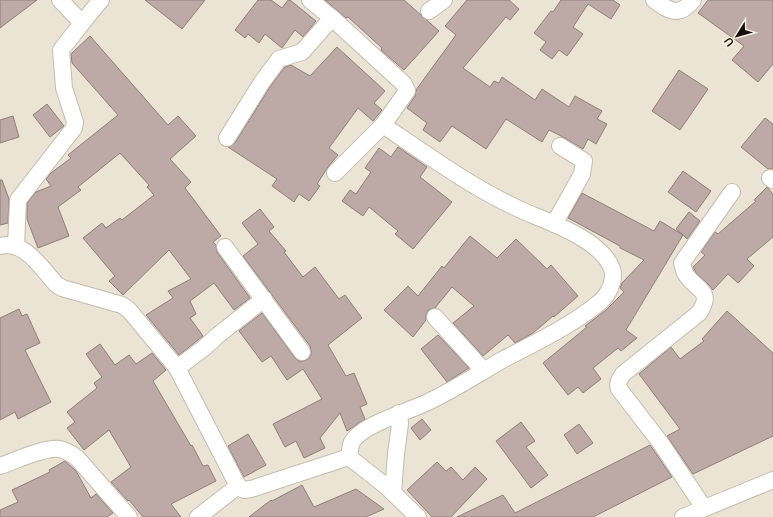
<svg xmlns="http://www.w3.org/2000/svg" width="773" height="517" font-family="Manrope,sans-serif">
<rect width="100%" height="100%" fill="#ebe4d4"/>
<g fill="#bdaaa7" stroke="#907e7b">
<polygon points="0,0 37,0 0,28"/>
<polygon points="145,0 205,0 182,29"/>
<polygon points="258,0 271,0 282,8 288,0 290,0 316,21 303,37 295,30 282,48 265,34 259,43 248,34 245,38 235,30"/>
<polygon points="325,0 404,0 439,31 404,70 381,50 382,48 348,17 346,18"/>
<polygon points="467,0 509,0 519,9 510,20 506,17 463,68 490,87 494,81 499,83 502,77 535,100 542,89 569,107 575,96 602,111 597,119 607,124 596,144 588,139 583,149 565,138 549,130 542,142 506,119 486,149 452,126 440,142 423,130 427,123 407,108 415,96 416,90 456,35 445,26"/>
<polygon points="561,0 613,0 620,5 611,19 588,4 573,27 583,34 567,56 559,50 552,59 540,50 546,42 534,33 551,11 553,12"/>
<polygon points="708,0 773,0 773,64 758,82 732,60 744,46 698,13"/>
<polygon points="90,36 168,125 178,116 196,136 170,159 191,182 185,188 221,236 213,242 216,245 217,252 250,298 234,310 214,283 190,301 196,314 190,318 203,336 179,355 146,315 173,298 168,291 191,279 169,250 123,295 109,281 115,276 83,238 102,223 106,228 120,218 122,220 154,195 147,187 149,185 120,153 78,187 81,190 58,207 69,236 38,248 27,219 27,203 36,192 51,186 46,179 51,173 71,158 68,155 118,115 72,63 71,54"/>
<polygon points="337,47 385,91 374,103 382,110 373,121 358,108 329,148 338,155 328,167 317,184 320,186 309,201 299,194 294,202 272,186 277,179 228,147 235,143 270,87 285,67 291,65 310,76"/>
<polygon points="679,70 708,89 680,130 652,111"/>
<polygon points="47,104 64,126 50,137 33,115"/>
<polygon points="13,116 19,137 0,143 0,120"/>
<polygon points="765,118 773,124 773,169 768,169 741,147"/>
<polygon points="398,147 427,167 420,177 452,202 413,249 395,234 398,231 369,207 363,216 342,201 350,190 356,194 371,172 365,168 379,148 391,157"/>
<polygon points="683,171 711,191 696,212 668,192"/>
<polygon points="0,180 2,180 9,199 8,223 0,225"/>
<polygon points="767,187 773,194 773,237 747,259 754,266 738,283 728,274 713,290 708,284 696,273 693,267 705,255 701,252 715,232 718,234 756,201 754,200"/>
<polygon points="582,193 654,231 660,221 683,235 676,229 689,212 700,221 687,239 683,235 626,330 637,338 621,351 618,348 593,368 601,379 583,393 578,387 568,395 543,363 587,327 585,326 606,310 624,292 620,288 622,283 644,260 620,248 620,246 568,218"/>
<polygon points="260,209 274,227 269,231 286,251 284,252 303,277 315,267 339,299 345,295 362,318 328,345 346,376 354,373 367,404 360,407 365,419 347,431 340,413 320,438 325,448 304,458 296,441 285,447 273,424 322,399 303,369 287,380 271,356 262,362 239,331 262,313 295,358 299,361 303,361 308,359 311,355 311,351 310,346 243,256 258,244 242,223"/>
<polygon points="470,236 497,258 516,239 547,269 551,265 578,296 554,317 553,316 533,333 515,343 508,335 483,356 453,323 474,306 452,287 435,308 428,310 426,314 426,320 413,337 384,310 408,286 418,296 442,266 444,268"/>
<polygon points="19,309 22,316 27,314 40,343 25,350 51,402 18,419 15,412 0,420 0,318"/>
<polygon points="727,311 773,353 773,436 693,474 667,436 680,429 639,374 671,347 680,359 704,341 702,339"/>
<polygon points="438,335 469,368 447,382 421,349"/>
<polygon points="100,344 115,365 129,355 136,364 152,353 166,370 153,381 191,446 192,445 203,466 208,465 216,481 171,504 181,517 143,517 129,500 128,501 111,482 131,467 109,430 84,450 67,428 75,422 67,412 97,388 94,383 102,377 86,354"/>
<polygon points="422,419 431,430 420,440 411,428"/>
<polygon points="521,422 535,441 526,447 548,475 531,488 496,441"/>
<polygon points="579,424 593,443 577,454 564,435"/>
<polygon points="248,434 266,465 244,477 228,446"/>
<polygon points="650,445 672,477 593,517 457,517 503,495 515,513"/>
<polygon points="65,461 76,471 91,498 96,494 113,513 107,517 0,517 0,510 18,502 12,490 50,472 49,470"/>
<polygon points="437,462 446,471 451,467 463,480 475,467 487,479 451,517 432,517 407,490"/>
<polygon points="302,485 314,507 356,489 384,509 366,517 249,517 271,500 272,501"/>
</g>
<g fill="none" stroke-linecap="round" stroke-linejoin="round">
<defs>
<g id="minor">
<polyline points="60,0 82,23 101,0"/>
<polyline points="310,0 332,18 404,84 407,91 383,125 335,173"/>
<path d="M654 0C669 11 679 18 693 0"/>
<polyline points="429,11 444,0"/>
<polyline points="227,138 262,82 279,59 302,52 332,18"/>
<polyline points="770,178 773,180"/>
<polyline points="554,224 582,174 584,161 560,146"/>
<path d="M0 246C24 239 42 269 56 284L62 288 122 305 129 310 177 368 238 486 244 490 251 489 349 457 387 487 418 517"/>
<polyline points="16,246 18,200 74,128 75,122 64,88 61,50 82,23"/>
<polyline points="225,247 302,352"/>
<polyline points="435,317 484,371"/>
<polyline points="177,368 204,348 217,336 264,299"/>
<path d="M349 457C350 452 350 446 352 442 362 424 411 411 430 401 455 389 478 374 502 360 535 343 571 326 600 302 608 295 616 280 612 269 603 242 555 224 530 214 478 192 430 157 383 125"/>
<path d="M0 466C15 461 44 447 59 449 67 450 73 455 78 459L129 517"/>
<polyline points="393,493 396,454 400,424 399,413"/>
<path d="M704 508 660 442 619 389C617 383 619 380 623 374L699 313C715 289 694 290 685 273 684 270 683 266 682 263L732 192"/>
<polyline points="198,517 238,486"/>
<polyline points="683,517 773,480"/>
</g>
</defs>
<use href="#minor" stroke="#c3bcad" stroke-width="18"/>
<use href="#minor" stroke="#fff" stroke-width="16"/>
</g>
<g transform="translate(737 36) rotate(233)" stroke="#f8f1e1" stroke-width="3" paint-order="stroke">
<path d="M0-3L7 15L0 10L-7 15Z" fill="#120f0a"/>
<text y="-6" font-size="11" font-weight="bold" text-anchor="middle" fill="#120f0a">U</text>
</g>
</svg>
